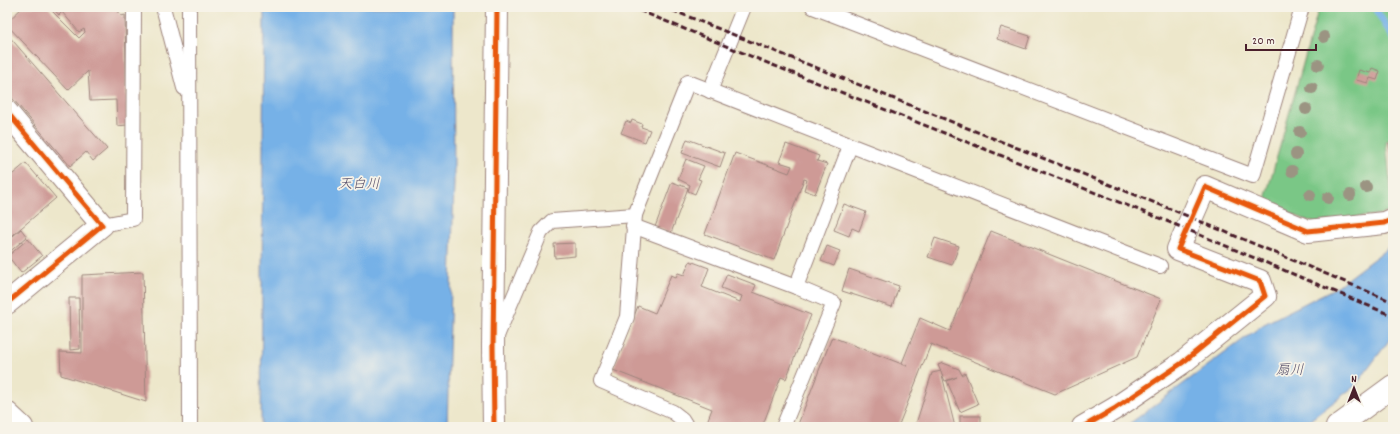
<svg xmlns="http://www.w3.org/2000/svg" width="1400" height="434" font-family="Dekko,'Klee One',sans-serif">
<rect width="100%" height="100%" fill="#f7f3e8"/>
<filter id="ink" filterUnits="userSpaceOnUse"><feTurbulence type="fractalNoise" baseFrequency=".025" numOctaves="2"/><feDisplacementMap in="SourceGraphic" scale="8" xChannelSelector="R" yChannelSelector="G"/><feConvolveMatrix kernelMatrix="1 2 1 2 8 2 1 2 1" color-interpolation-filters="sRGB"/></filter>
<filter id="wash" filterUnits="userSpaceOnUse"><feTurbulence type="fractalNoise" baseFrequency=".012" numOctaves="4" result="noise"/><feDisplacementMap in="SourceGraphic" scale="16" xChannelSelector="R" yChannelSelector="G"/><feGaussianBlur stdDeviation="0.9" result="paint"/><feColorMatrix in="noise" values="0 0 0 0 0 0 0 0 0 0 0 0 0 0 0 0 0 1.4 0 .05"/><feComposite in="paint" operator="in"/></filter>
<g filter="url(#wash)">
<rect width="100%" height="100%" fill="#ede7cb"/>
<polygon fill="#7ac786" stroke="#627358" points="1319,7 1393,7 1393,140 1386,141 1393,210 1383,214 1314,223 1264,203"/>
<g fill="#76b1e7" stroke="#606889">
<polygon points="264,7 453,7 454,183 447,427 261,427"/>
<polygon points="1393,244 1393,335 1356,385 1301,427 1125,427 1264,324 1335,288"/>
</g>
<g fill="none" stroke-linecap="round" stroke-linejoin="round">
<polyline stroke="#76b1e7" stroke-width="7" points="1374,7 1393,37"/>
</g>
<g id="blocks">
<g fill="#ce9a96">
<polygon points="23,7 48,7 79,38 85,32 84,29 79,32 62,12 59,15 52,7 116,7 121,16 125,15 127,125 117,126 116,100 90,101 88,71 68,90 7,25 7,22"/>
<polygon points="1001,27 1030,36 1026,49 997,39"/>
<polygon points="7,34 107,149 93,161 86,152 70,166 7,92"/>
<polygon points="1372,68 1380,71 1377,80 1370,78 1368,83 1356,80 1359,70 1370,73"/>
<polygon points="632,120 642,124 641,127 650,130 645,142 621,133 626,121 631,123"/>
<polygon points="687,139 725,153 720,167 682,153"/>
<polygon points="1389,143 1393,143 1393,172 1392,172"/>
<polygon points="786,144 819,156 817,161 827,164 815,194 804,190 807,180 804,179 774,260 705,234 735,153 789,173 792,166 779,162"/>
<polygon points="686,159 704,166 698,179 701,180 695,194 688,191 690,185 678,179"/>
<polygon points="26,163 56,198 7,240 7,179"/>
<polygon points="672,182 688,188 671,233 655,227"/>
<polygon points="844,204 866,212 859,231 852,228 849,236 834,230"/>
<polygon points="21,229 27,237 7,254 7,241"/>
<polygon points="991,231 1161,299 1137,357 1055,394 931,344 898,427 797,427 832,337 907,366 902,363 920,318 950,331"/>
<polygon points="935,238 959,246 952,265 928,257"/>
<polygon points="28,239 42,256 21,273 8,256"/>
<polygon points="575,243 575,256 555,258 554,244"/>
<polygon points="827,246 840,251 834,266 821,261"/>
<polygon points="690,261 709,268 702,287 740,302 742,296 721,288 727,274 756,285 753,292 811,315 786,379 781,377 762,427 705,427 712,409 613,370 638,306 655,313 671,275 676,277 678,273 684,275"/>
<polygon points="849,269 899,286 892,307 842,291"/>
<polygon points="143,272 146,402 61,375 60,352 82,353 82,275"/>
<polygon points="69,298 79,298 80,349 70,350"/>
<polygon points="943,363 959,369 962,375 965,373 978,404 960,412 947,381 957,377 945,381 938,365"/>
<polygon points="941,371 955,427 915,427 932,373"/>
<rect x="960" y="416" width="21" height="11"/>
</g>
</g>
</g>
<g filter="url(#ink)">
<use href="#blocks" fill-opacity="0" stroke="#9c837b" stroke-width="1"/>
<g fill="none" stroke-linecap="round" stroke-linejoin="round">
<defs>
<g id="service">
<polyline points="163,7 184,88"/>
<polyline points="189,7 190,427"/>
<polyline points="813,7 1253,176 1302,7"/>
<polyline points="710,91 744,7"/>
<polyline points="635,215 627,317 601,381 673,412 682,419 687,427"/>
<polyline points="102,225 133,219 134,7"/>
<polyline points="633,226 796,287"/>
<polyline points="497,336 541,232 552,221 635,215 688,82 1160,266"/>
<polyline points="783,427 834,303 796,287 850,146"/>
</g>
<g id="minor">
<polyline points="7,112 102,225 7,303"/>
<polyline points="494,427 493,347 497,7"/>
<polyline points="1083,427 1114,409 1182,363 1265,296 1260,281 1178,249 1205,187 1308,231 1384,223 1393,219"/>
<polyline points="1337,427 1393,386"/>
</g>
<polyline id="trunk" points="7,413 22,427"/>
</defs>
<use href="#service" stroke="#9c837b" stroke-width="16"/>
<use href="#minor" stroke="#9c837b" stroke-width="24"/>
<use href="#trunk" stroke="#9c837b" stroke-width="24"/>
<use href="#service" stroke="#fff" stroke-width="14"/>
<use href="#minor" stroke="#fff" stroke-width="22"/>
<use href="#trunk" stroke="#fff" stroke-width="22"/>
<g stroke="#4a1f2b" stroke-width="3" stroke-dasharray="6 3" stroke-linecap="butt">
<polyline points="631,7 770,64 1169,222 1393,316"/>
<polyline points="664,7 1173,210 1393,302"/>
</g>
<defs>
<g id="cycleway">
<polyline points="7,112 102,225 7,303"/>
<polyline points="494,427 493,347 497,7"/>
<polyline points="1083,427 1114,409 1182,363 1265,296 1260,281 1178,249 1205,187 1308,231 1384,223 1393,219"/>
</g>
</defs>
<use href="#cycleway" stroke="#f7f3e8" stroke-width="8"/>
<use href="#cycleway" stroke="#e8590c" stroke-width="5"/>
</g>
<g fill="#9b9482">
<circle cx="1324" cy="37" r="6"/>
<circle cx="1318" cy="65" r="6"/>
<circle cx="1312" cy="88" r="6"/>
<circle cx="1306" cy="109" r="6"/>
<circle cx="1300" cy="132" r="6"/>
<circle cx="1296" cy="154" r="6"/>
<circle cx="1292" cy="171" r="6"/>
<circle cx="1366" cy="187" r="6"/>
<circle cx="1310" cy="195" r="6"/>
<circle cx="1350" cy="195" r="6"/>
<circle cx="1328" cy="198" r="6"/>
</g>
</g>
<g text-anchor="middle" stroke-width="3.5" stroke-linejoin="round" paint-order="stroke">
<g font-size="14" font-style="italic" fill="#59526d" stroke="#f7f3e8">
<text x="359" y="188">天白川</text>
<text x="1290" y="374">扇川</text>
</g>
</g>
<rect width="1400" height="434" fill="none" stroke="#f7f3e8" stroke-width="24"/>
<g transform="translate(1354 388)" stroke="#f7f3e8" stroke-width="3" paint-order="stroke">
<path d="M0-3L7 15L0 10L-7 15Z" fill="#4a1f2b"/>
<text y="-6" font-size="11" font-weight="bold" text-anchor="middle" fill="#4a1f2b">N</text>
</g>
<path d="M1246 44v6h70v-6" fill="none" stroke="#4a1f2b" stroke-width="2"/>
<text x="1252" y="44" font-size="12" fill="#4a1f2b" stroke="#f7f3e8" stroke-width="3" paint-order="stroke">20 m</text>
</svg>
